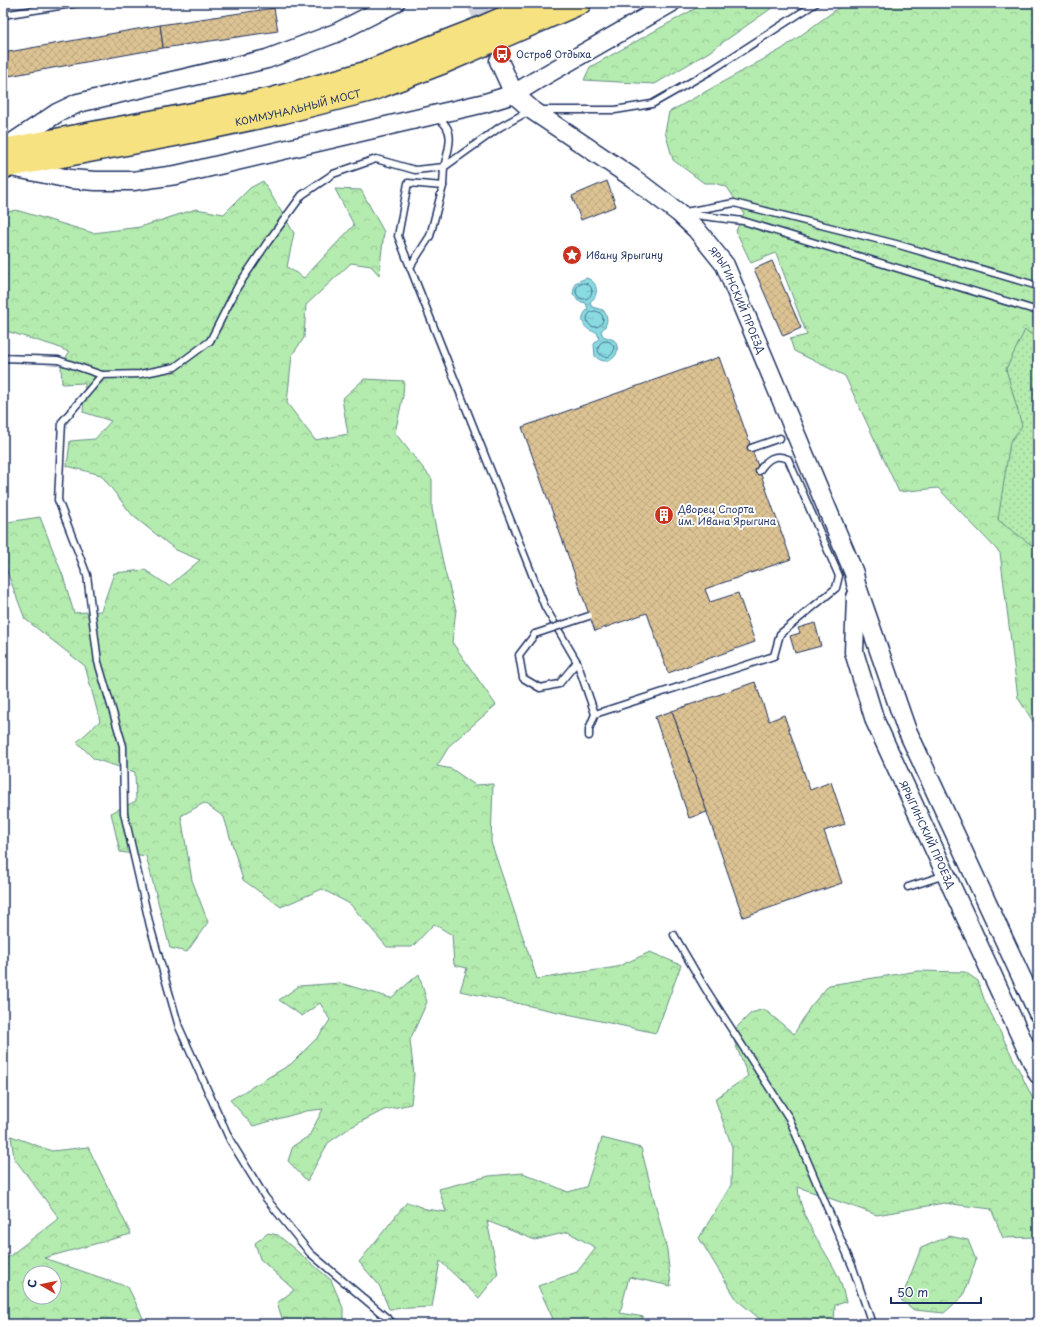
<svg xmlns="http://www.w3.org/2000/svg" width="1041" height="1327" font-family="'Playpen Sans',sans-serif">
<defs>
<pattern id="forest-crowns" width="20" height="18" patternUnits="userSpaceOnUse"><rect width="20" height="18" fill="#b4ebae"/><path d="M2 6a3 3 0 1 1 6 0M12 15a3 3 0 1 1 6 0" fill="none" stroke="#9aca98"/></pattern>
<pattern id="park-dots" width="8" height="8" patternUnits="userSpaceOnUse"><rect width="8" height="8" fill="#b4ebae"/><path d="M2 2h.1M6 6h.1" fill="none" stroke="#9aca98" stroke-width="1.8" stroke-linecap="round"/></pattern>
<pattern id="water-ripples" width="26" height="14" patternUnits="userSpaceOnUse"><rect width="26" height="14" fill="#89dbe1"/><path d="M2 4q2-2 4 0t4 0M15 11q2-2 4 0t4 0" fill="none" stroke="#76bcc3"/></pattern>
<pattern id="building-cross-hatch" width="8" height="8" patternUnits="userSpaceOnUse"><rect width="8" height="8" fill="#ddc393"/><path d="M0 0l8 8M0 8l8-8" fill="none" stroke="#bda881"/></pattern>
</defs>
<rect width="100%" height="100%" fill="#fff"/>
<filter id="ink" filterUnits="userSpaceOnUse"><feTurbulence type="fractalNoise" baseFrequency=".025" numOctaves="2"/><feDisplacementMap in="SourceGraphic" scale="8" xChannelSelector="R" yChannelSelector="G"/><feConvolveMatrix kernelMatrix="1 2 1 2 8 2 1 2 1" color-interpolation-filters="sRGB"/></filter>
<g filter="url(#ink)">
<g fill="url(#forest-crowns)" stroke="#688d86" fill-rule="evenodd">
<polygon points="705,3 779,3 709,52 655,84 584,80 590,67"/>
<polygon points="845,3 1038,3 1038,729 1018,698 1000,553 938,488 899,492 845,376 794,351 790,339 807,335 776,253 751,263 736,231 744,213 727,187 714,183 704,183 673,160 665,132 669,112 782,49"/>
<polygon points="263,181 294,233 287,267 304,278 354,225 335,189 361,190 384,232 379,275 371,266 351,263 306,305 304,338 292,355 287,403 315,440 348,434 342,399 364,379 404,381 403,396 395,433 432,479 432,509 445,572 456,610 452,642 496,705 450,745 437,766 452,769 475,785 493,784 491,842 537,979 617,967 650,952 681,965 656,1033 460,991 467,968 454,965 452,935 434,924 412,947 387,947 350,904 322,889 281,907 243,880 224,817 204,803 181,816 192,880 208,922 187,952 170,948 146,856 120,852 111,813 136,801 135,772 94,759 77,742 100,721 85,666 25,619 3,561 3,542 8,522 40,517 63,576 74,613 101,611 114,573 145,570 169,586 200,560 176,550 133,516 101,475 67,466 70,441 95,439 111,421 83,412 85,383 62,384 61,367 69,352 55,346 3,330 3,213 16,210 93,233 140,227 196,209 224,214 250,188"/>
<path d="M918 971 965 972 978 981 984 999 1038 1109V1237L1003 1238 991 1209 944 1203 877 1215 798 1187C800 1220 825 1248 839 1278 842 1286 844 1294 846 1302L835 1305 834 1324H766L737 1300 699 1238 731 1185 732 1147 715 1099 748 1076 731 1033 751 1013 764 1009 794 1034 810 1007 829 985Z"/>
<polygon points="419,974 427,1002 410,1040 414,1075 411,1104 384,1110 351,1127 328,1143 307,1181 288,1161 293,1146 309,1136 323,1109 306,1111 253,1126 230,1100 291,1064 319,1036 330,1020 320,1003 302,1016 279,1000 299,986 340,983 391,998"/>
<path d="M11 1136 52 1151 88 1147 131 1234 44 1258 128 1287 146 1324H3V1261L59 1218 14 1158ZM30 1273H54V1297H30Z"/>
<polygon points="602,1138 641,1148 667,1250 671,1286 629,1277 620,1313 644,1317 637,1324 552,1324 553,1319 538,1286 577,1272 596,1248 568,1232 535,1240 487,1221 498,1274 479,1298 440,1261 432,1307 389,1309 379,1285 359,1262 407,1202 426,1209 446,1212 439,1189 489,1176 523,1173 568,1192 586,1187"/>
<polygon points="268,1233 278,1235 331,1280 343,1308 343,1324 284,1324 277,1303 294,1290 260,1259 255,1243"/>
<polygon points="949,1236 968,1240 976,1260 963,1296 944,1313 914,1310 901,1300 921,1248"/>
</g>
<polygon fill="url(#park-dots)" stroke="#688d86" points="1025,330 1038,338 1038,546 1033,546 998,520 1010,442 1022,426 1006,369"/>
<path fill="url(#water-ripples)" stroke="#5d96ad" d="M586 278C598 281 600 295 590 302L592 307 603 310C609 317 608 325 601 331L603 336 614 340C625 354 607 369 595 356L594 344 599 338 597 332C583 331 578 318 588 309L586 303 578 301 573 294 575 283Z"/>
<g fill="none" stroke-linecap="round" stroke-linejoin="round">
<g stroke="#477492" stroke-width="1">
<circle cx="584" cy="291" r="8"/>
<circle cx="595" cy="319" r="8"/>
<circle cx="606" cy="349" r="8"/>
</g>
</g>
<g fill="url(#building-cross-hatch)" stroke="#1b2f5e">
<polygon points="274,8 278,31 163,48 160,25"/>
<polygon points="160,25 163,48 3,77 3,53"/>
<polygon points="607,181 616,206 581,220 572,196"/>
<polygon points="772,261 801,328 783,336 754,269"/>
<polygon points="719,357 791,559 705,589 710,602 738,593 755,642 668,673 647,613 595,631 522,427"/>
<polygon points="815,623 821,646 795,653 790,636 800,633 798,628"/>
<polygon points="755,682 769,721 784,715 810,790 831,782 845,824 824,831 842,883 743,917 672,711"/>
<polygon points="672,711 707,812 689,818 655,717"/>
</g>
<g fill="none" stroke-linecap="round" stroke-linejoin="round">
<polyline stroke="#d1d5df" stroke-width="18" stroke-dasharray="18 9" stroke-linecap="butt" points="476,3 490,38"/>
<defs>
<g id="lane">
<polyline points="3,10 6,3"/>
<polyline points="3,15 78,3"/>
<polyline points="540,110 615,110 652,104 712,70 816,3"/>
<polyline points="529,111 500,127 444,167 443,186 430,236 410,267 545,607 577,662 595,714 589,729 589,736"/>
<polyline points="685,212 734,203 896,244 1038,286"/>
<polyline points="687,214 743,221 1038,311"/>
<polyline points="410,267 398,236 408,183 443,186"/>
<path d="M3 358 58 360 102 375 140 374 175 367 210 341 238 286 267 243 302 195 333 174 376 159 415 170 444 167C448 151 457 129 438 119"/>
<polyline points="102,375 62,422 58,500 87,575 98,662 123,746 124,813 150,926 179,1027 230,1140 265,1197 310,1253 394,1324"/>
<polyline points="751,448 780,438"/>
<polyline points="535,634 519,655 523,678 540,688 559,684 577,662"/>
<path d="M595 714 774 656 780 634 836 588 839 576 788 459C775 453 767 459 759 471"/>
<polyline points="908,887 945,875"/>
<polyline points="674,935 705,988 789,1118 853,1268 872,1324"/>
</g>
<g id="secondary">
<path id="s1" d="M499 61 514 94 532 110 633 178 679 213 696 229 725 265 854 573 856 584 906 728 1038 1013"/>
<polyline points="6,147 57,113 78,103 267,59 336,33 395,3"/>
<polyline points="11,167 70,179 96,181 133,181 176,175 485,103 514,94 537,80 671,3"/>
<path id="s2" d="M856 597 854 652 875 721 1038 1074"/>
</g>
<g id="highway">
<polyline points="3,150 272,99 365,73 478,29 538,3"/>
<path id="s3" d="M3 167 180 134 284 112 371 90 444 62 580 3"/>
</g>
</defs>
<use href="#lane" stroke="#1b2f5e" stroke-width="9"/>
<use href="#secondary" stroke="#1b2f5e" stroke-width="21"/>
<use href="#highway" stroke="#1b2f5e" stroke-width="25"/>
<use href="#lane" stroke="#fff" stroke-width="6"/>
<use href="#secondary" stroke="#fff" stroke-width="18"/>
<use href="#highway" stroke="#f7e281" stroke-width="22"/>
<defs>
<polyline id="lane-bridge" points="535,634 589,616"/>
</defs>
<use href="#lane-bridge" stroke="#1b2f5e" stroke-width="9" stroke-linecap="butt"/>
<use href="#lane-bridge" stroke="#fff" stroke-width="6"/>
</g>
</g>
<defs>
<symbol id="bus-disc" viewBox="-11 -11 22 22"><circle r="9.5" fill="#c8321e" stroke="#fff"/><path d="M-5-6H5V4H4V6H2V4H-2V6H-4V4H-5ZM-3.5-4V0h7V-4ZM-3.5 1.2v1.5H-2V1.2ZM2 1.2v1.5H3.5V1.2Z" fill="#fff"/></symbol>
<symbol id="sight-disc" viewBox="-11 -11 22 22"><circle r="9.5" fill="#c8321e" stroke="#fff"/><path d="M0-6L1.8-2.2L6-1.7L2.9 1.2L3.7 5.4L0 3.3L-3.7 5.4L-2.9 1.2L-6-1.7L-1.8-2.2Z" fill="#fff"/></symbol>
<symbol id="building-disc" viewBox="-11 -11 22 22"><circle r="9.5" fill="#c8321e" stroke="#fff"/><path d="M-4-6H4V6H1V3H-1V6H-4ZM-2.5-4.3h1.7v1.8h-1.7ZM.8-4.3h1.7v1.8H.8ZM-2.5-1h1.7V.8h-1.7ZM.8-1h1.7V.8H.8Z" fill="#fff"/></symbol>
</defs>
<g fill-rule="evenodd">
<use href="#bus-disc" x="491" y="43" width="22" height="22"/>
<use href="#sight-disc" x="561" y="244" width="22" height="22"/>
<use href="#building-disc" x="653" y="504" width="22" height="22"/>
</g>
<g text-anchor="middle" stroke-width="4" stroke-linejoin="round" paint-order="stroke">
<g font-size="10" fill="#1b2f5e" stroke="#fff" text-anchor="start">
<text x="516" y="58">Остров Отдыха</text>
<text x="586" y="259">Ивану Ярыгину</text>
<text x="678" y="513">Дворец Спорта<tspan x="678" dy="12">им. Ивана Ярыгина</tspan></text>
</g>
<g font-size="10" fill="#1b2f5e" stroke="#fff">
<text dy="4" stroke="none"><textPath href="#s3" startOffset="301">КОММУНАЛЬНЫЙ МОСТ</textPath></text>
<text dy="4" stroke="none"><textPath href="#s1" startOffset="346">ЯРЫГИНСКИЙ ПРОЕЗД</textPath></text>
<text dy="4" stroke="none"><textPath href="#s2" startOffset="252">ЯРЫГИНСКИЙ ПРОЕЗД</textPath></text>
</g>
</g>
<rect width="1041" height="1327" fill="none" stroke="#fff" stroke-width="16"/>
<rect x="8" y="8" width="1025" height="1311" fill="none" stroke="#1b2f5e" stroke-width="1.5" filter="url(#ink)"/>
<g transform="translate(42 1285) rotate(279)"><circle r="19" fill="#ffffff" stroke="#a4acbf"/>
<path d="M0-3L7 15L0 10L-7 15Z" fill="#c8321e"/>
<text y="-6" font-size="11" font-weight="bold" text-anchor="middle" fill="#1b2f5e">С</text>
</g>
<path d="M891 1297v6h90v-6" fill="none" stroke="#1b2f5e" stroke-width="2"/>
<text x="897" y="1297" font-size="12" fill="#1b2f5e" stroke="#ffffff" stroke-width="3" paint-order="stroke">50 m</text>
</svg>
